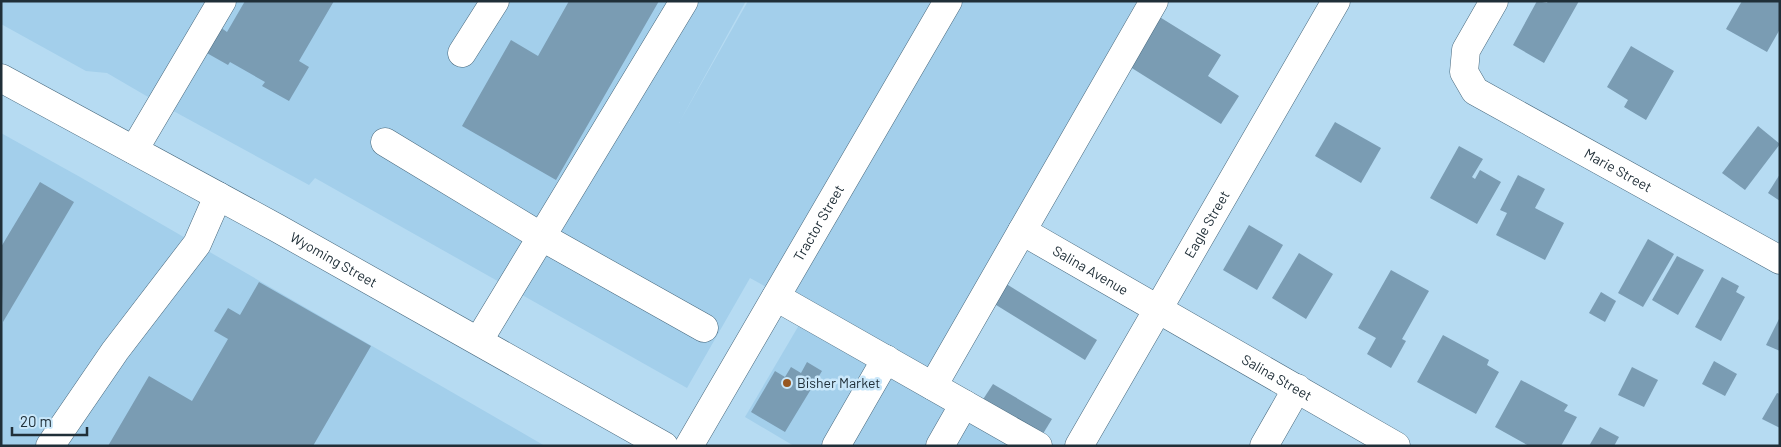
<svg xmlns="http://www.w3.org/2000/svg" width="1781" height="447" font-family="Barlow,sans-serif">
<rect width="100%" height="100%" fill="#b6dbf2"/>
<g fill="#a3cfeb">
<polygon points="1,1 746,1 679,123 748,1 1137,1 925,376 750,278 687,388 315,178 309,185 155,101 107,73 86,71 1,24"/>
<polygon points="1,133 80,177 545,446 1,446"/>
<polygon points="802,320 1017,446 794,446 745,417"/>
</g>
<g fill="#7a9cb3">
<polygon points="245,1 334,1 299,61 309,67 289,101 262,86 265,82 230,62 228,65 205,52 220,27 227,32"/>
<polygon points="569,1 659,1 556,180 462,126 511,40 538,56"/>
<polygon points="1537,1 1547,3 1548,1 1579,1 1544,63 1513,45"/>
<polygon points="1742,1 1780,1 1780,29 1767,52 1726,29"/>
<polygon points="1158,16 1221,55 1208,76 1239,96 1221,124 1127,65"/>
<polygon points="1631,46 1674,71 1646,120 1624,107 1628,100 1607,87"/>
<polygon points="1335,122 1381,148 1361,183 1315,156"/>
<polygon points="1758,126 1780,144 1745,190 1722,173"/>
<polygon points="1459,146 1483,159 1472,177 1475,179 1480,170 1501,182 1477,224 1430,198"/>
<polygon points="1780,174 1780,201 1768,193"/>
<polygon points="1518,175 1545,189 1535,208 1564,223 1545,260 1496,235 1507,213 1500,210"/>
<polygon points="40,182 74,202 3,322 1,247"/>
<polygon points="1249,225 1283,245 1257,290 1223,270"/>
<polygon points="1648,239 1674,254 1643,307 1618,293"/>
<polygon points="1299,253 1333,274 1306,319 1272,298"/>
<polygon points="1677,256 1704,270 1678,315 1652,300"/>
<polygon points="1391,270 1429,291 1402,339 1406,341 1391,368 1367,354 1376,338 1358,328"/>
<polygon points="1722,277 1739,286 1736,292 1745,297 1721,341 1695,327"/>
<polygon points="1000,280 1097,340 1085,360 988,300"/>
<polygon points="259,282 371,346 313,446 108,446 149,376 192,401 228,339 214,331 228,308 240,315"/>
<polygon points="1601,292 1616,301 1605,322 1589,313"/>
<polygon points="1780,317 1780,351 1766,345"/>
<polygon points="1443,335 1489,360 1487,365 1499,372 1476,414 1417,382"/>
<polygon points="1714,361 1737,374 1725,396 1702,384"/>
<polygon points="807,362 822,371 785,432 751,412 775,371 785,377 791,367 801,373"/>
<polygon points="1632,367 1658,380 1644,407 1618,395"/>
<polygon points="1521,380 1568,405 1564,411 1577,417 1561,446 1529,446 1495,427"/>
<polygon points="993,384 1052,419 1041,437 982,401"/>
<polygon points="1777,393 1780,394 1780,428 1762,419"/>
<polygon points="1600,427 1619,437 1614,446 1589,446"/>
</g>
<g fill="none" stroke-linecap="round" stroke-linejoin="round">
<defs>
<g id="minor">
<path id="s1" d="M1494 1 1466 50 1464 72 1475 91 1780 260"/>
<polyline points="462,53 495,1"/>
<polyline points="385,142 542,237 704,328"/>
<polyline points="134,150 222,1"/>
<path id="s2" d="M1022 231 1396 446"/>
<polyline points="776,297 1038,446"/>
<polyline points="479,340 684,1"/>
<polyline points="933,386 1154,1"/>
<polyline points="50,446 115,351 197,244 218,196"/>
<path id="s3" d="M689 446 948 1"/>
<polyline points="836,446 886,359"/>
<polyline points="940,446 964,404"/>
<path id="s4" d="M1079 446 1336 1"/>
<polyline points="1264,446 1297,388"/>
</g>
<g id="major">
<path id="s5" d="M1 78 277 228 664 446"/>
</g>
</defs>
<use href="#minor" stroke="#47687d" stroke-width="29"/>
<use href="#major" stroke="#47687d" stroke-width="29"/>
<use href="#minor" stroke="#fff" stroke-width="28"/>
<use href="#major" stroke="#fff" stroke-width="28"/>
</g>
<circle fill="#975721" stroke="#c9e7fa" stroke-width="2" cx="787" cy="383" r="5"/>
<g text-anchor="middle" stroke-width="5" stroke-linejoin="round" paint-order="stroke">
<g font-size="14" fill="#202f38" stroke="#c9e7fa">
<text dy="5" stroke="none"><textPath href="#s1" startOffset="264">Marie Street</textPath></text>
<text dy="5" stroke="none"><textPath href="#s3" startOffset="258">Tractor Street</textPath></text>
<text dy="5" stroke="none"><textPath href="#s4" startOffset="256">Eagle Street</textPath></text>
<text dy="5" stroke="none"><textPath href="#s5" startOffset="379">Wyoming Street</textPath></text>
<text dy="5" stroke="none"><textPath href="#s2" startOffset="79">Salina Avenue</textPath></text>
<text dy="5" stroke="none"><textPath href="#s2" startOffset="294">Salina Street</textPath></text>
</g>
<g font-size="14" fill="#202f38" stroke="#c9e7fa" text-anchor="start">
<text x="797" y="388">Bisher Market</text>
</g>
</g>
<rect width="1781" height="447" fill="none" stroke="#202f38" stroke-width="5"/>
<path d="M12 427v8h75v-8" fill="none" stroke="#202f38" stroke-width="2.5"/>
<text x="20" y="427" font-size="15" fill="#202f38" stroke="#c9e7fa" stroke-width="4" paint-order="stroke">20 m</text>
</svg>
